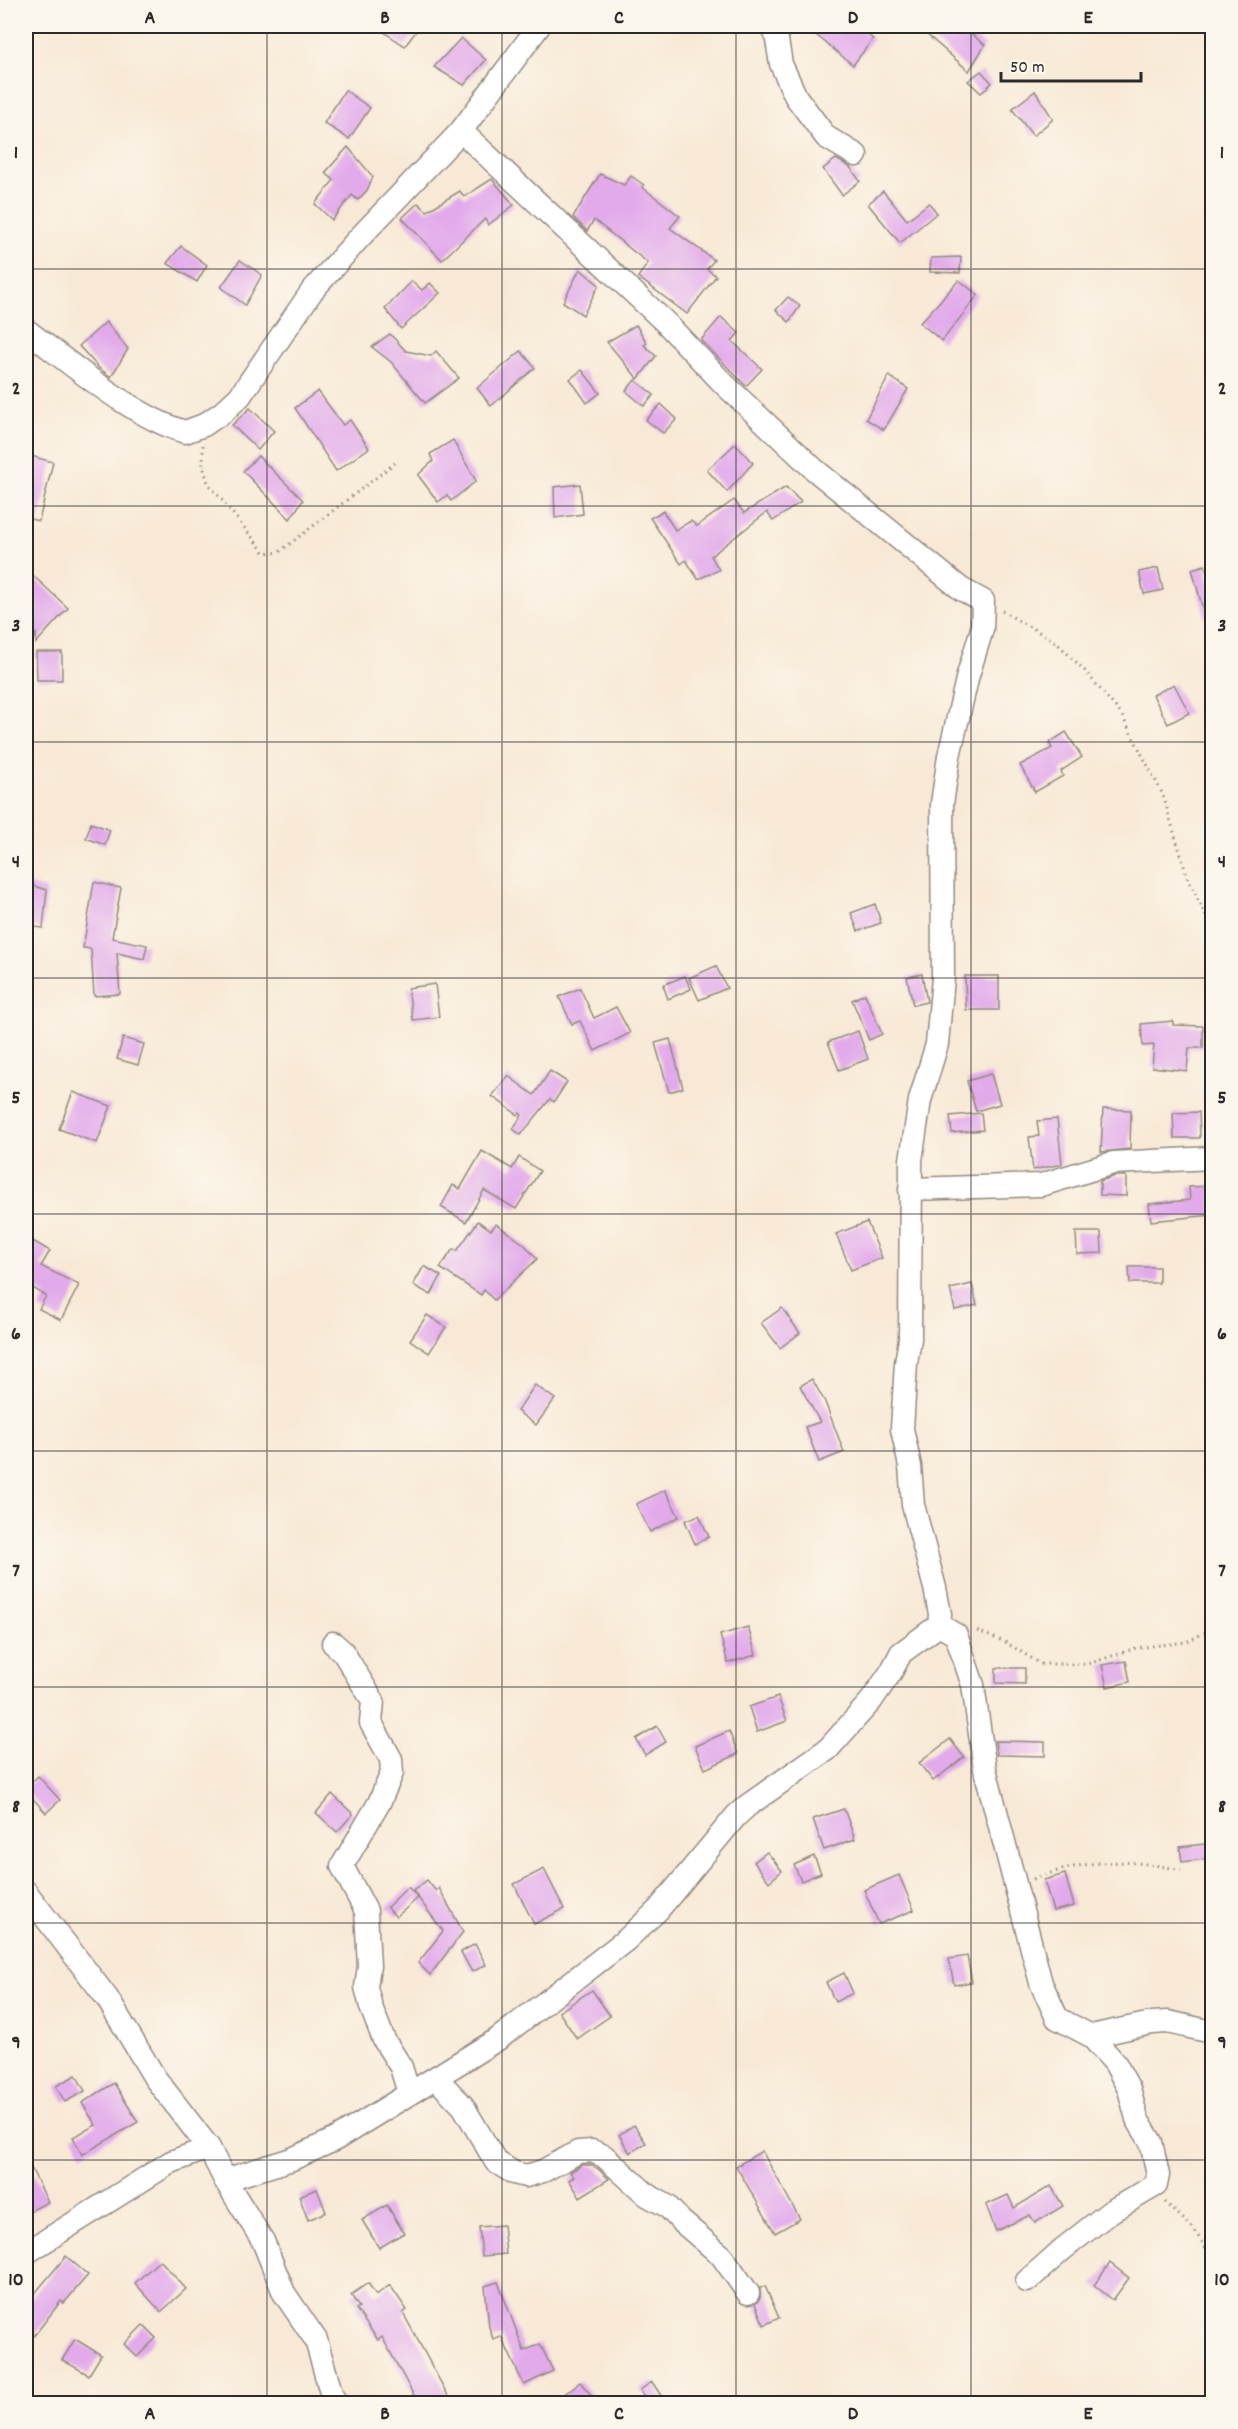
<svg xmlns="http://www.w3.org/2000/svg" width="1238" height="2429" font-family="Dekko,sans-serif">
<rect width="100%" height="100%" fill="#fbf7ec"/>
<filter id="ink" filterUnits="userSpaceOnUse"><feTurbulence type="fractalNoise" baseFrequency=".0167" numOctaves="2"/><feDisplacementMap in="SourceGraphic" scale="12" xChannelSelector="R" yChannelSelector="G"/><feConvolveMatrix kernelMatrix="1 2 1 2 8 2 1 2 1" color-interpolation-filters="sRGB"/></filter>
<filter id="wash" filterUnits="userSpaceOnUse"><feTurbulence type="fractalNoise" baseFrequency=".008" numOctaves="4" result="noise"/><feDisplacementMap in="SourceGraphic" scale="24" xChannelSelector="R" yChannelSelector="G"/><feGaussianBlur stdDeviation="1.35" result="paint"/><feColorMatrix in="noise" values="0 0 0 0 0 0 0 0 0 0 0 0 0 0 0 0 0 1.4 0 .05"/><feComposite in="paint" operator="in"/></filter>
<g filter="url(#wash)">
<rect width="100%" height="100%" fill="#f8e9d6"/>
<g id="blocks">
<g fill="#e2aaeb">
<polygon points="375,26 420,26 405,46"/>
<polygon points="805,26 856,26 873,39 853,65"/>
<polygon points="917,26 961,26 985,45 969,71"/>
<polygon points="461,38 486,60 464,85 434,67"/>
<polygon points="981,71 992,83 981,93 968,81"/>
<polygon points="345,90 370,108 349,139 324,123"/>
<polygon points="1035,91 1053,119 1033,136 1012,109"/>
<polygon points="348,147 373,177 367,190 358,200 352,195 332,220 315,204 334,180 325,173"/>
<polygon points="836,159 850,167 860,181 842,195 823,169"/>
<polygon points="600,174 624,185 631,176 644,185 642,187 680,216 670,228 714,260 707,269 716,276 687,314 638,277 648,263 594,220 587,231 573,217"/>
<polygon points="492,179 514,205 488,225 485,219 442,260 402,218 418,203 427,211 460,191 464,197"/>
<polygon points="883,191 907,220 929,203 937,213 900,243 868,204"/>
<polygon points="181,246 207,265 197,282 167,263"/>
<polygon points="961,257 960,273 930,272 931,258"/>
<polygon points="240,260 262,275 245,305 221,287"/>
<polygon points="580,269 599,285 583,315 563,302"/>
<polygon points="959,280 978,295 942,341 920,323"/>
<polygon points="412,281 422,290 430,283 440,293 401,329 385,309"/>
<polygon points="788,297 800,306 789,322 776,310"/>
<polygon points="721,317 739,333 732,341 762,369 746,386 701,340"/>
<polygon points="106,322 128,349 111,377 99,368 79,346"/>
<polygon points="636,325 647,343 644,345 656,356 638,379 607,342"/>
<polygon points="390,334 406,351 431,356 436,351 459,378 425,403 391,362 372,347"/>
<polygon points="521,351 535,368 491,406 477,388"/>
<polygon points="582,370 600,393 587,403 570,379"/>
<polygon points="889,376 908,389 884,430 866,419"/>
<polygon points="635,380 654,395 644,406 626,391"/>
<polygon points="318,391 343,425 350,420 369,448 336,471 295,408"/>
<polygon points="661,404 677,419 663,433 646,420"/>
<polygon points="250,408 274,431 258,450 232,425"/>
<polygon points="453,440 476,481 451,501 447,495 438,502 418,475 433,461 430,454"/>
<polygon points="735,444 753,463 727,492 707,470"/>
<polygon points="27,455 53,462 39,521 26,518"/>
<polygon points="258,456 303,500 290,519 243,471"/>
<polygon points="580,484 583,514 555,518 554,487"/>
<polygon points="786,487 801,502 773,521 767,512 711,556 719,570 698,579 686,560 681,564 650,518 663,511 675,530 691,521 697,526 734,500 744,513"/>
<polygon points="1205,565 1212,591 1212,627 1208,628 1192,569"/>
<polygon points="1158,568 1163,590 1144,594 1139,572"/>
<polygon points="26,569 68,608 36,643 36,634 26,645"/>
<polygon points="36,652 62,652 62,680 37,680"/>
<polygon points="1174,684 1189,713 1168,724 1153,695"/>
<polygon points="1066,732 1082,757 1061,771 1063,776 1035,792 1020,765 1052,748 1049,743"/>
<polygon points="91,823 110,830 105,845 86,838"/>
<polygon points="94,882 121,888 112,938 147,945 144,959 117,953 120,994 94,996 91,949 83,948"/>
<polygon points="27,884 47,890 43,928 26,926"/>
<polygon points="875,904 881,923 858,931 851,913"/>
<polygon points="716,966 727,988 699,1000 689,978"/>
<polygon points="922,974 927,1002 913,1005 907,977"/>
<polygon points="685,976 691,989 668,999 663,985"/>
<polygon points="965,976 999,976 999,1010 966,1010"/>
<polygon points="435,984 439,1017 413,1020 408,988"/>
<polygon points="580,988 594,1018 616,1007 630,1033 595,1051 580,1021 572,1024 559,997"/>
<polygon points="865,994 882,1034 869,1040 852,1000"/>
<polygon points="1173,1021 1173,1025 1203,1026 1203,1048 1189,1048 1187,1071 1152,1067 1154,1045 1143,1046 1141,1024"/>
<polygon points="858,1031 868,1059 839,1070 828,1042"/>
<polygon points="123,1038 144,1044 138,1065 117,1059"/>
<polygon points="670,1039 683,1088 669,1092 655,1043"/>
<polygon points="550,1071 567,1082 554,1102 550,1099 521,1135 513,1129 522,1115 520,1113 518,1115 492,1096 508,1076 534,1095"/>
<polygon points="991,1074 1000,1104 976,1111 967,1081"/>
<polygon points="73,1092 111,1106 97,1143 59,1129"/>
<polygon points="1103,1109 1131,1110 1130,1149 1101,1152"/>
<polygon points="1199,1112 1200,1138 1174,1138 1173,1113"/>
<polygon points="981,1113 983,1130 952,1133 950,1116"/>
<polygon points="1057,1119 1062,1164 1033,1170 1029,1137 1039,1136 1037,1121"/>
<polygon points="482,1151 512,1169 519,1157 540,1171 516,1209 484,1190 466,1222 441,1207 453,1185 460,1189"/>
<polygon points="1115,1176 1126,1176 1126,1196 1100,1195 1100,1181"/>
<polygon points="1212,1186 1212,1215 1151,1221 1149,1204 1190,1200 1189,1187"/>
<polygon points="478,1221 491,1230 496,1224 524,1244 537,1259 494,1300 484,1290 481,1295 440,1268 453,1249 457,1251"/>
<polygon points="867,1222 882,1258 851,1270 836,1234"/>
<polygon points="1076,1232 1101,1232 1102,1253 1077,1254"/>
<polygon points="26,1237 50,1251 41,1266 79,1285 61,1320 39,1309 46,1296 30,1286 26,1293"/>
<polygon points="424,1266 441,1276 431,1295 413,1285"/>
<polygon points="1129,1267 1159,1267 1159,1283 1130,1283"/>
<polygon points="972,1284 977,1305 955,1310 950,1289"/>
<polygon points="782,1308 800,1333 780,1348 761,1323"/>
<polygon points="427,1315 446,1327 429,1353 410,1340"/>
<polygon points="812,1379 825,1402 844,1452 819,1462 805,1427 820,1422 800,1386"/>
<polygon points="535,1385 555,1399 536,1425 517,1411"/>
<polygon points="665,1490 679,1517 650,1532 636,1504"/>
<polygon points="699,1515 709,1537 695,1544 685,1521"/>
<polygon points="748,1627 756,1655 728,1663 720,1635"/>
<polygon points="1126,1661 1130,1682 1107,1687 1102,1665"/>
<polygon points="996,1668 1025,1668 1025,1684 996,1683"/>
<polygon points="778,1697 787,1721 757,1732 749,1707"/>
<polygon points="657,1726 666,1742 645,1755 636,1739"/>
<polygon points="729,1731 738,1754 705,1769 695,1746"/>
<polygon points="950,1739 964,1757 933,1781 919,1763"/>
<polygon points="995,1741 1045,1742 1045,1756 997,1755"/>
<polygon points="38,1776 60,1800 46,1813 26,1791 26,1788"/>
<polygon points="332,1794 353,1814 337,1832 316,1813"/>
<polygon points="844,1809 855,1839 824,1850 813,1819"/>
<polygon points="1212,1843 1212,1858 1182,1862 1180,1847"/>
<polygon points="767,1852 782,1871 769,1882 754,1862"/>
<polygon points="814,1856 821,1873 801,1881 794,1865"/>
<polygon points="544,1869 564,1909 534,1924 514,1884"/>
<polygon points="1065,1874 1074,1906 1053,1911 1044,1880"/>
<polygon points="899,1875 914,1910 879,1924 864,1890"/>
<polygon points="427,1880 436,1891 439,1888 463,1932 430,1975 418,1963 443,1931 413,1891"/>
<polygon points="408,1887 418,1898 396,1917 387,1907"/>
<polygon points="475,1944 486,1965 472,1972 461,1952"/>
<polygon points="967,1956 972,1982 954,1985 949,1959"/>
<polygon points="844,1973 853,1993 835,2002 826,1982"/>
<polygon points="592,1990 610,2016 577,2039 559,2012"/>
<polygon points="76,2075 85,2091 65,2102 56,2086"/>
<polygon points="114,2083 138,2122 82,2155 73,2137 96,2125 82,2103"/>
<polygon points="634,2125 646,2143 630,2153 619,2135"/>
<polygon points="762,2151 800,2219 775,2233 736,2166"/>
<polygon points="26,2158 48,2202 26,2213"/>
<polygon points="582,2165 590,2165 597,2168 609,2179 580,2197 569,2180 574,2177 570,2172"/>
<polygon points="1051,2186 1063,2206 1035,2223 1030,2215 996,2231 986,2205 1008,2195 1014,2208"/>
<polygon points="317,2189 326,2212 308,2220 299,2196"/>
<polygon points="387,2205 404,2233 379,2248 362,2220"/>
<polygon points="503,2225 506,2254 482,2256 479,2227"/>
<polygon points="66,2256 88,2275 64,2303 61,2301 26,2346 26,2304"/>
<polygon points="160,2260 186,2289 161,2312 135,2283"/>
<polygon points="1110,2263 1129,2278 1113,2300 1094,2285"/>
<polygon points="498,2282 524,2351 540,2344 553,2371 524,2385 501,2336 493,2339 489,2327 485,2286"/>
<polygon points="368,2283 376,2295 390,2285 407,2310 403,2313 452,2403 418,2403 382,2337 378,2340 356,2309 359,2307 351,2295"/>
<polygon points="765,2286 779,2318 764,2325 755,2304 760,2298 760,2288"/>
<polygon points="143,2325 156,2338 137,2357 124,2344"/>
<polygon points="75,2339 101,2355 89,2375 62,2360"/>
<polygon points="580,2382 598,2403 553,2403"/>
<polygon points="652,2382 666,2403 649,2403 640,2390"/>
</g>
</g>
</g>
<g filter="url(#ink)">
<use href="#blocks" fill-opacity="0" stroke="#928a80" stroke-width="1.5"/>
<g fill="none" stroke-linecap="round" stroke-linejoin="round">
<defs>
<g id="minor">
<polyline points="771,26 776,34 781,64 796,97 826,137 856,155"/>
<polyline points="461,131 666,323 723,383 815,470 961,589 983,601 982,629 968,675 949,756 942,804 943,978 937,1044 920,1100 911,1160 910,1339 906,1363 902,1429 910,1466 913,1505 935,1588 940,1614 939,1625"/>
<path d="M26 330C72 364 131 416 185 432L204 425 223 412 240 396 312 291 360 237 461 131 539 26"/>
<polyline points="910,1189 1041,1185 1113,1163 1212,1158"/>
<polyline points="939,1625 956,1635 973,1685 985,1769 1041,1983 1057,2018 1091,2036 1115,2063 1129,2089 1137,2119 1151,2142 1158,2175 1156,2185 1110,2212 1063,2249 1027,2281"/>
<polyline points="333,1643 343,1652 373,1701 371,1723 391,1759 392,1773 379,1803 342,1866 366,1911 369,1966 366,1987 371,2007 384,2040 401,2067 409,2093"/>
<polyline points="26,1892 107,1998 155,2078 209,2148 225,2180 263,2241 284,2293 316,2340 332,2396 337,2404"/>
<polyline points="1091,2036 1152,2023 1168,2022 1212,2032"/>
<polyline points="436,2078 463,2106 496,2162 514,2173 526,2176 543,2171 578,2152 592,2151 604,2156 647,2195 667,2206 681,2221 722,2256 748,2293"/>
<polyline points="225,2180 292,2159 336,2139 498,2039 626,1940 658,1910 736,1816 747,1806 828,1749 871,1701 891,1672 901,1653 939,1625"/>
<polyline points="26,2253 171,2162 209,2148"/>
</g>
</defs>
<use href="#minor" stroke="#928a80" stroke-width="25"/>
<g stroke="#928a80" stroke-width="3" stroke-dasharray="1.5 4.5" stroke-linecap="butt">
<polyline points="203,445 203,466 208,483 264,552 278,553 395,463"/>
<polyline points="1002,611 1056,642 1085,671 1121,714 1163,795 1188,879 1212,929"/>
<polyline points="977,1631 1005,1642 1041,1664 1088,1664 1136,1648 1186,1642 1212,1629"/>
<path d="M1033 1879C1088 1859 1125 1858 1181 1870"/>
<polyline points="1165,2202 1192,2227 1212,2257"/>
</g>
<use href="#minor" stroke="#fff" stroke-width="22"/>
</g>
</g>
<path fill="none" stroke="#2b2b2b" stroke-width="1.5" stroke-opacity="0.55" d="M267 26V2404M502 26V2404M736 26V2404M971 26V2404M26 269H1212M26 506H1212M26 742H1212M26 978H1212M26 1214H1212M26 1451H1212M26 1687H1212M26 1923H1212M26 2160H1212"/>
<rect width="1238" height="2429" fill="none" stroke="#fbf7ec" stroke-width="66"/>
<path d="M1001 72v9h140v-9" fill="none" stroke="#2b2b2b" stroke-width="3"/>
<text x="1010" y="72" font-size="18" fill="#2b2b2b" stroke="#fbf7ec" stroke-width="4.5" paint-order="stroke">50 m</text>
<rect x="33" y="33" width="1172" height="2363" fill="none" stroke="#2b2b2b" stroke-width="2"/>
<g font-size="20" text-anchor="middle" font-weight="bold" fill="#2b2b2b">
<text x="150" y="23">A</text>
<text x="385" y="23">B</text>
<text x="619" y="23">C</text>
<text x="853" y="23">D</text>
<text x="1088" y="23">E</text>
<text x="16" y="158">1</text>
<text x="1222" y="158">1</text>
<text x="16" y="394">2</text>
<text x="1222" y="394">2</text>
<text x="16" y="631">3</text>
<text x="1222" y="631">3</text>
<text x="16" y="867">4</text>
<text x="1222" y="867">4</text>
<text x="16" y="1103">5</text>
<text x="1222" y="1103">5</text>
<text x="16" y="1339">6</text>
<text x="1222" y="1339">6</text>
<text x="16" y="1576">7</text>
<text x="1222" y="1576">7</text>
<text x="16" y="1812">8</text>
<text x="1222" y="1812">8</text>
<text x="16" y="2048">9</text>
<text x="1222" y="2048">9</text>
<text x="16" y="2285">10</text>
<text x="1222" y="2285">10</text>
<text x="150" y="2419">A</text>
<text x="385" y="2419">B</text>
<text x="619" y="2419">C</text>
<text x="853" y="2419">D</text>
<text x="1088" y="2419">E</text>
</g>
</svg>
